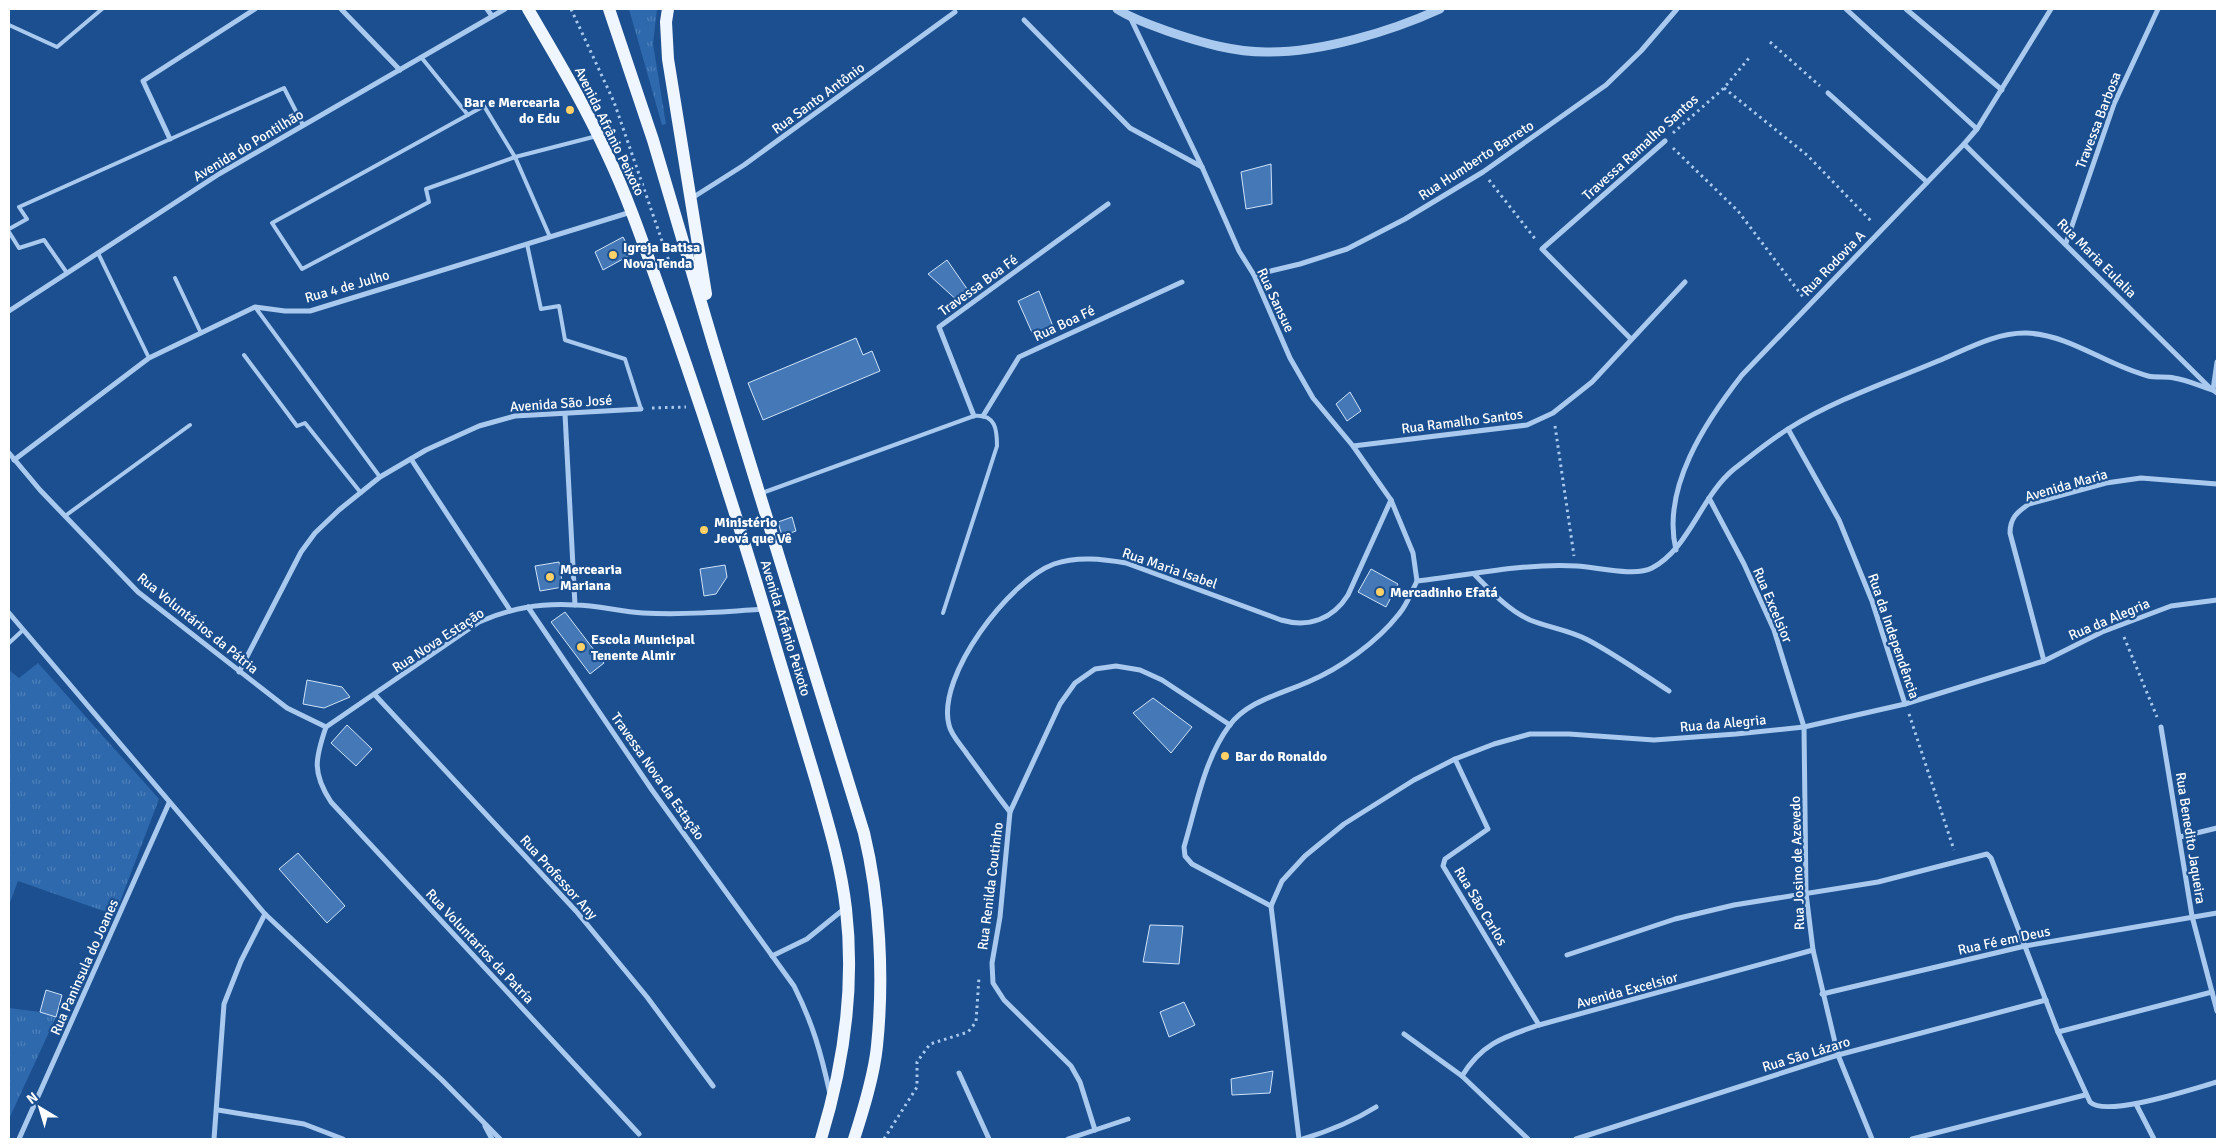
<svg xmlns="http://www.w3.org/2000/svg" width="2226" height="1148" font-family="Signika,sans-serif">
<defs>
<pattern id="grass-tufts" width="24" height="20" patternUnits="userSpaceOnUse" patternTransform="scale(1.25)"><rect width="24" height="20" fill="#2e69ad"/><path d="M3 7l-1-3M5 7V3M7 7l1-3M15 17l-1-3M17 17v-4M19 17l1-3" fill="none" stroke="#4d80b9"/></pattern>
</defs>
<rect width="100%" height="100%" fill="#1b4f8f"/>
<g fill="url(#grass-tufts)">
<polygon points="629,9 657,9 653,44 666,124 662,125"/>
<polygon points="38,663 159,799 115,915 18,881 9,905 9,670 19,678"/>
<polygon points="9,1008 40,1012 56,1017 9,1119"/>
</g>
<g fill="#4478b7" stroke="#cfe3fa">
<polygon points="1271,164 1272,204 1246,209 1241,172"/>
<polygon points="623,237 632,254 603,270 595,252"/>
<polygon points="947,260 972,296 960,303 928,274"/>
<polygon points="1039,291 1054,329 1034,337 1018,301"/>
<polygon points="856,338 863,355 872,351 880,371 763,420 748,383"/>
<polygon points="1350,392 1361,411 1347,421 1336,404"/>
<polygon points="792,517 796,531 782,536 778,522"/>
<polygon points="559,562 563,587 540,591 535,566"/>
<polygon points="725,565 727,577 716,594 704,596 700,569"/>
<polygon points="1371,569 1398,584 1386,607 1358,592"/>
<polygon points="565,612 604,663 590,674 551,622"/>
<polygon points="307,680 342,687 350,697 324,708 303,704"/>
<polygon points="1153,698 1192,727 1171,753 1133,713"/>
<polygon points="347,725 372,749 356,766 331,743"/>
<polygon points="298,853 345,906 327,923 279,869"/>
<polygon points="1150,925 1183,926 1179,964 1143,962"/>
<polygon points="46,990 62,995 56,1017 40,1012"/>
<polygon points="1184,1002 1195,1025 1169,1037 1160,1012"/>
<polygon points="1273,1071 1270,1093 1232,1095 1231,1079"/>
</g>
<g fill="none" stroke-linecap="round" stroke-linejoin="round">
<g stroke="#a9c9ee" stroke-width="3" stroke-dasharray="2.5 4" stroke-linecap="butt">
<polyline points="571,9 614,102 671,267"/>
<polyline points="1770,42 1820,86"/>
<polyline points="1724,88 1807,155 1873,223"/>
<polyline points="1673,133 1724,88 1749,58"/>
<polyline points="1673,148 1738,211 1803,297"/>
<polyline points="1489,180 1536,240"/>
<polyline points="652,408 686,407"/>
<polyline points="1555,426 1574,556"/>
<polyline points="2124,637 2157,717"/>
<polyline points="1909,714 1954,850"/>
<polyline points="884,1139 917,1087 917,1062 930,1044 968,1032 976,1022 979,977"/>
</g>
<g stroke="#a9c9ee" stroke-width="4">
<polyline points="9,25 57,47 102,9"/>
<polyline points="421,57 468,115"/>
<polyline points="9,229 27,219 19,207 284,88 303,125"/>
<polyline points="9,232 19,248 44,240 67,273"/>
<polyline points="550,237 515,157 484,106 272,223 302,269 429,202 426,189 515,157 597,136"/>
<polyline points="527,244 541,309 559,306 565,340 625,359 641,409"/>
<polyline points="98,253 149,358"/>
<polyline points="175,278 201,333"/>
<polyline points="255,307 380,477"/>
<polyline points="244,355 297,426 305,423 361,493"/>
<path d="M762 493 974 416C996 414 997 430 997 446L943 613"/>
<polyline points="65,516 190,425"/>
<polyline points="9,643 23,630"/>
</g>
<g stroke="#a9c9ee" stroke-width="5">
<polyline points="341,9 400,70"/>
<polyline points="487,9 492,16"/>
<polyline points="1846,9 1977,129"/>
<polyline points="1906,9 2002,90"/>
<polyline points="1130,17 1202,167 1239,251 1254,275 1290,358 1313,398 1353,446 1391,500 1413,553 1417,581"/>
<polyline points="1024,20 1130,128 1202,167"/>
<polyline points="1828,93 1927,182"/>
<polyline points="170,139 143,81 255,9"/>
<polyline points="1964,144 2210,388"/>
<polyline points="692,198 744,165 955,12"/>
<polyline points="2066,243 2114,104 2158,9"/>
<polyline points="1254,275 1300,264 1347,249 1405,219 1483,172 1606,85 1641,51 1677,9"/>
<polyline points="9,311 219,174 505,9"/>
<polyline points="1631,339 1542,249 1665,141"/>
<polyline points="2213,390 2217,362"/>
<polyline points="565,414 575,605"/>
<polyline points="974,416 939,327 1108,204"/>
<polyline points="983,416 1019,357 1182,282"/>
<polyline points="1788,429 1839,520 1872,601 1905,704"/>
<polyline points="1353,446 1527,425 1553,413 1592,382 1685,282"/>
<polyline points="9,453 40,490 138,592 287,708 326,727"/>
<polyline points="411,459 510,610"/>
<polyline points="14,460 149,358 255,307 285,311 310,311 631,212"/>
<polyline points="1709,498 1744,564 1774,630 1804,727 1806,893 1813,950 1838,1055 1872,1139"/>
<path d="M1676 550C1661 488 1706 421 1742 375L1964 144 1977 129 2051 9"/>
<path d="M1474 574C1491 591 1508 610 1530 620 1550 628 1569 630 1588 640 1616 655 1643 674 1669 691"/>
<path d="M528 607 652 790 794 986C813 1024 821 1053 830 1094"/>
<polyline points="9,613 265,914 442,1080 500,1139"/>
<path d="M2044 661 2010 533C2010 518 2017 512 2029 504L2106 483 2141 478 2217 484"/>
<polyline points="239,672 301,552 315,533 339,510 380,477 426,450 479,426 515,416 641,409"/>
<polyline points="375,695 576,911 647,997 713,1086"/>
<polyline points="2161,727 2192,916 2217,1011"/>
<polyline points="1455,759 1488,829 1445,859 1443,866 1539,1025"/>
<path d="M1010 812C995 793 981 773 967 754 961 745 951 735 949 725 936 676 1010 580 1054 564 1077 556 1103 559 1126 563L1281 620C1309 628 1333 619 1348 595L1391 500"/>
<polyline points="2180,837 2217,828"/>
<path d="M1271 906 1192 864 1185 856 1184 847C1196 807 1204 760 1229 726 1247 701 1281 694 1308 682 1341 668 1377 642 1399 614 1407 605 1412 591 1417 581 1471 575 1523 563 1577 566 1597 567 1635 577 1652 568 1689 549 1701 496 1734 469 1751 456 1769 441 1788 429 1834 400 1888 382 1938 361 1965 350 1996 332 2027 333 2070 335 2106 365 2148 376 2156 378 2166 376 2174 378 2187 380 2200 386 2213 390L2217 393"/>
<polyline points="1271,906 1282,881 1305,856 1344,824 1414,780 1455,759 1494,744 1530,734 1569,734 1654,740 1736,734 1804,727 1905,704 2044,661 2102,632 2171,606 2217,600"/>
<polyline points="1271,906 1299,1139"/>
<path d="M1567 955 1675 919 1734 905 1878 882 1987 854 1991 858 2058 1032 2090 1102C2106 1118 2195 1088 2217 1082"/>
<polyline points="772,956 807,939 844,909"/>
<polyline points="1822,994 2025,946 2217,913"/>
<polyline points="2058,1032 2212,992"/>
<polyline points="1404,1034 1462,1076 1528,1139"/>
<polyline points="959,1073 989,1139"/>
<path d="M1462 1076C1482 1043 1504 1037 1539 1025L1813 950"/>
<polyline points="2136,1104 2154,1139"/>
<polyline points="218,1110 304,1124 343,1139"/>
<polyline points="485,1126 492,1139"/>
<polyline points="1095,1130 1080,1082 1071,1066 1004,1000 993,983 992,963 1000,917 1010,812 1060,704 1075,683 1095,669 1116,666 1140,670 1162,680 1230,725"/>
<path d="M639 1134 331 802C312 773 315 759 326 727L479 622C511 608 540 603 575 605 598 605 620 612 643 613 683 615 724 612 764 609"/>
<polyline points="19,1139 169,803"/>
<polyline points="214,1139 224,1004 241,961 265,914"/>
<polyline points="1068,1139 1128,1119"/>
<path d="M1303 1139C1329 1131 1352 1122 1376 1107"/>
<polyline points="1576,1139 1838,1055 2046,1000"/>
<polyline points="1912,1139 2085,1095"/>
</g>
<path stroke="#a9c9ee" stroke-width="9" d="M1117 9C1134 20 1154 26 1173 33 1203 43 1234 52 1266 52 1320 53 1392 31 1440 9"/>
<g stroke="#f0f6ff" stroke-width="12">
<path d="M528 9C556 57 585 105 608 156 633 209 650 264 670 318 709 429 745 542 778 655 791 697 803 739 816 781 828 823 841 865 846 909 855 987 844 1064 821 1139"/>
<path d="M609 9 653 140 713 343 864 833C880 899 884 978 877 1046 874 1076 863 1111 854 1139"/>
<polyline points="668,9 666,22 668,59 706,294"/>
</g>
</g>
<g fill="#ffd166" stroke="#1b4f8f" stroke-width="2">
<circle cx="570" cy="110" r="5"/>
<circle cx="613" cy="255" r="5"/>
<circle cx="704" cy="530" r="5"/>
<circle cx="550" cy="577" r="5"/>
<circle cx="1380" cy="592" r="5"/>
<circle cx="581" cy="647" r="5"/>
<circle cx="1225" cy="756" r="5"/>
</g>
<g text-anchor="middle" stroke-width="4.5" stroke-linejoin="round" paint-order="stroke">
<g font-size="14" fill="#fff" stroke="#1b4f8f">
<text transform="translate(818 98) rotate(-36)" y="5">Rua Santo Antônio</text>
<text transform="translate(2098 120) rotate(-69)" y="5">Travessa Barbosa</text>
<text transform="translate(610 131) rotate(64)" y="5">Avenida Afrânio Peixoto</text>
<text transform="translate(248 145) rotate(-31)" y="5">Avenida do Pontilhão</text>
<text transform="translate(1640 147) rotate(-42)" y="5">Travessa Ramalho Santos</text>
<text transform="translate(1476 160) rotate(-33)" y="5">Rua Humberto Barreto</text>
<text transform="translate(2097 258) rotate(45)" y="5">Rua Maria Eulalia</text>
<text transform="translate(1833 263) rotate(-46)" y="5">Rua Rodovia A</text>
<text transform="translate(978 285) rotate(-36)" y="5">Travessa Boa Fé</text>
<text transform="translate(347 286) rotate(-16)" y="5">Rua 4 de Julho</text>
<text transform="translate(1276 300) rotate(65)" y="5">Rua Sansue</text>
<text transform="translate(1064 323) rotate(-25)" y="5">Rua Boa Fé</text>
<text transform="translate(561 403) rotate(-4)" y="5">Avenida São José</text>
<text transform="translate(1462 421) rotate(-7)" y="5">Rua Ramalho Santos</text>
<text transform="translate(2066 485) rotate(-16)" y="5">Avenida Maria</text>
<text transform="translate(1170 568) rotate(19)" y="5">Rua Maria Isabel</text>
<text transform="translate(1773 605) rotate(67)" y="5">Rua Excelsior</text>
<text transform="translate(2109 619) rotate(-23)" y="5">Rua da Alegria</text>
<text transform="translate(198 623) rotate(39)" y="5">Rua Voluntários da Pátria</text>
<text transform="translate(786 628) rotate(73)" y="5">Avenida Afrânio Peixoto</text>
<text transform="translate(1894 636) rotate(71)" y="5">Rua da Independência</text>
<text transform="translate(438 640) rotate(-33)" y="5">Rua Nova Estação</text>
<text transform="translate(1723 723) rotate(-5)" y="5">Rua da Alegria</text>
<text transform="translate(658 776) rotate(55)" y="5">Travessa Nova da Estação</text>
<text transform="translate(2191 838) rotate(81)" y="5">Rua Benedito Jaqueira</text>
<text transform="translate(1797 863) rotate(-92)" y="5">Rua Josino de Azevedo</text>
<text transform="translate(559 877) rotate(48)" y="5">Rua Professor Any</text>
<text transform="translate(990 886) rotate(-83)" y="5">Rua Renilda Coutinho</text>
<text transform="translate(1481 906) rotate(59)" y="5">Rua São Carlos</text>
<text transform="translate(2004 940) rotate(-12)" y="5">Rua Fé em Deus</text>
<text transform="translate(480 946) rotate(47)" y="5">Rua Voluntarios da Patría</text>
<text transform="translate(84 967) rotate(-66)" y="5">Rua Paninsula do Joanes</text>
<text transform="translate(1627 990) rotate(-15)" y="5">Avenida Excelsior</text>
<text transform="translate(1806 1054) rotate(-17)" y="5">Rua São Lázaro</text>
</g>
<g font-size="14" font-weight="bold" fill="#fff" stroke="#1b4f8f" text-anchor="start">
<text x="560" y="107" text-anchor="end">Bar e Mercearia<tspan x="560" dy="16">do Edu</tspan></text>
<text x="623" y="252">Igreja Batisa<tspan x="623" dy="16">Nova Tenda</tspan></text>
<text x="714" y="527">Ministério<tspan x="714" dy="16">Jeová que Vê</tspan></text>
<text x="560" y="574">Mercearia<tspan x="560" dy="16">Mariana</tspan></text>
<text x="1390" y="597">Mercadinho Efatá</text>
<text x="591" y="644">Escola Municipal<tspan x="591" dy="16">Tenente Almir</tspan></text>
<text x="1235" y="761">Bar do Ronaldo</text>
</g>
</g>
<rect width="2226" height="1148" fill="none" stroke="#ffffff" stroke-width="20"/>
<g transform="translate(40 1108) rotate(322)" stroke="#1b4f8f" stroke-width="4" paint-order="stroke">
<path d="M0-4L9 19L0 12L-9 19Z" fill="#ffffff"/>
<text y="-8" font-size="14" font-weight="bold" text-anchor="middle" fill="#ffffff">N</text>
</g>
</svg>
